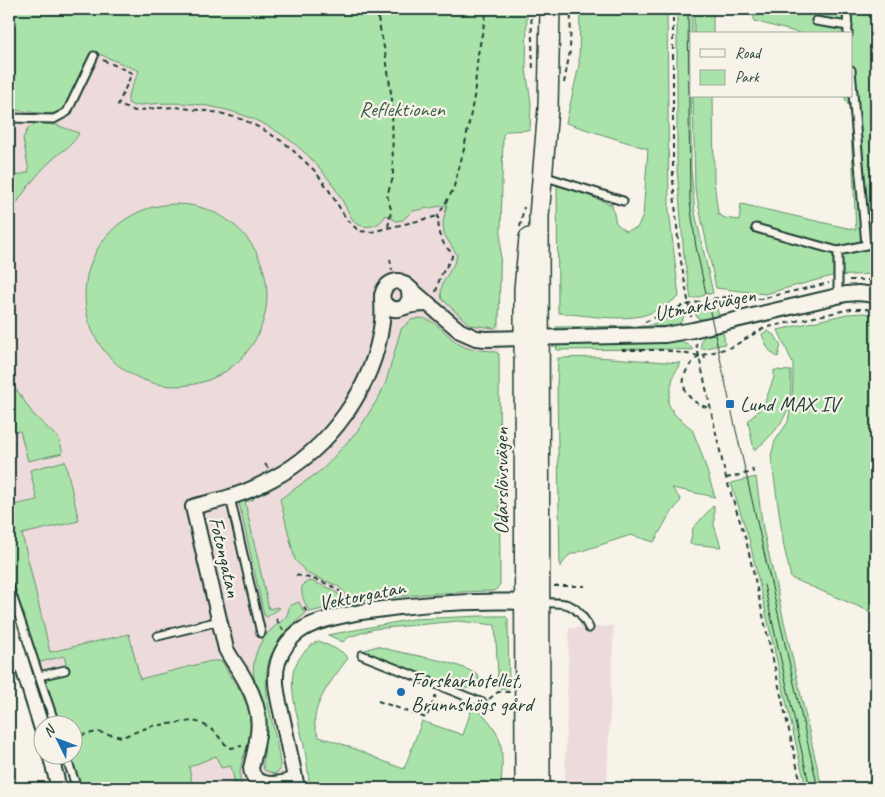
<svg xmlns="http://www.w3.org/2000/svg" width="885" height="797" font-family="Caveat,sans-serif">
<rect width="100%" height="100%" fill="#f7f3e8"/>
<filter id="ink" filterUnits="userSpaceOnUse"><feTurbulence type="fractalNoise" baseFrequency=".02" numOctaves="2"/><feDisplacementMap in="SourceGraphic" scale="10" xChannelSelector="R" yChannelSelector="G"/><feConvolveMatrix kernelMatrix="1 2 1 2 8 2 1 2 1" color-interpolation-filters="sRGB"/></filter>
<g filter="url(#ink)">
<g fill="#eddbdb">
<polygon points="9,9 502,9 501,241 495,588 430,592 380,597 336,606 314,612 301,619 282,635 272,648 265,672 266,689 286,788 77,788 65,755 72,754 72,724 54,724 9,595"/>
<polygon points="614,626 607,781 565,782 569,628"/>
</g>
<g fill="#a9e3a9" stroke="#64906e">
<path d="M9 9H527L526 69 531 103 530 130 507 131 503 135 499 323 495 328 470 325 442 299C437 282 454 271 457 255L444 234 443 222 447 205 412 211 403 220 396 221 391 218 392 215 385 216C380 227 364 230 354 222 345 207 338 190 326 176 279 115 207 95 134 106L128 103V96L139 71 92 51C85 66 72 109 55 113 43 115 22 110 9 110Z"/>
<path d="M580 9H667L669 210 679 297C667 304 655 313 641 316 615 321 585 315 559 313L558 310 557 183 612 205 616 223 625 231 637 228 643 216 648 149 566 123 579 65Z"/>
<polygon points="677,9 692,9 691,169 695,213 713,293 691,299 684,257 677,169"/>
<rect x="694" y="9" width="19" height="25"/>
<polygon points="754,9 872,9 874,243 876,244 876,274 832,276 765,294 716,288 695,188 693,96 713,96 714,181 718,214 725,218 739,220 741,204 856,230 850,109 844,96 851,96 851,34 803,34 754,21"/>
<path d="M39 123 56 125 79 133C73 146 61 151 51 161 36 175 24 191 14 208L9 189V178L29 172 23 138 29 127Z"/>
<circle cx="176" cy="295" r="91"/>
<polygon points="716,304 719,317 702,320 697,317 693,310"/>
<path d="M685 311C684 318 682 323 675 327 657 337 582 332 557 331L556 327 648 326Z"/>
<polygon points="864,313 876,315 876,614 791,578 784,547 771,456 775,441 788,422 792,397 793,379 793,364 778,330 847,314"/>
<path d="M420 318C438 319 448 340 465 347 475 352 490 348 499 354L500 584 496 590 492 591C444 592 398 595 351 603L348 596 338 586 308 574 295 560 280 499 323 469 359 429 380 395 386 382 401 329 411 320Z"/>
<polygon points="723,331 725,344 701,349 701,340 705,336"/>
<path d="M768 331 775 336 781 345 778 357C769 353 765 344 762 334Z"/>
<polygon points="680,341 688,344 693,350 666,349 556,350 557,345 665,343"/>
<polygon points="597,357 680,363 673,377 668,403 675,415 692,429 701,452 715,497 672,488 681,500 667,519 654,542 631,535 569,555 560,567 557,386 558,358"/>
<path d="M774 370 791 371C791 380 791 390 790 399 788 419 770 439 754 450L748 421 764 405 774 377Z"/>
<polygon points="17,390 33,414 59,439 63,453 28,461 20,431 9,433 9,394"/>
<path d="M65 461 79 521 22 534 50 652 129 634 140 679 211 661H221C225 665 226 669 229 674 237 689 251 699 253 717 255 740 232 768 243 788H236L231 766 221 768 216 756 189 767 193 788H81L70 755 72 754V724H60L46 682 47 677 68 671 64 656 41 662 38 660 9 577V506L37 500 30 470Z"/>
<polygon points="756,477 763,529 822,788 806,788 749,539 731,483"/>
<polygon points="252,494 255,496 253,500 245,502 269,609 278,607 280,608 267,617 264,615 239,502 242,497"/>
<polygon points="714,505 714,525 721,547 690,544 693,528"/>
<path d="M310 581C324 586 339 589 345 604L310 612C305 604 299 593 303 584Z"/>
<polygon points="9,599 52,724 43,724 13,633 9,615"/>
<path d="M299 602 305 614C244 663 271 698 280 763V770L274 774 264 770 263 765C264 752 266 739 265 726 264 705 250 685 254 662 256 650 262 637 272 629 281 620 288 621 289 606Z"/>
<polygon points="480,616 505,616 508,619 509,689 502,689 494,685 498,674 495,625 458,621 374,629 349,637 343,642 328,635 413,619"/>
<path d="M319 641 342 652 348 658C335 677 312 702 315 726 315 729 318 734 319 737 348 744 375 759 404 769L422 721 463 735 473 705C506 734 503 747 501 788H310C308 774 307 760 304 746 300 725 288 690 294 669 298 658 308 645 319 641Z"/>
<path d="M377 646C410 657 448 657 478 675L481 688H463L373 657 362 651Z"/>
</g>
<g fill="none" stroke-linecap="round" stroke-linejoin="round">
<defs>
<g id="lane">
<polyline points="847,9 848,34"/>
<polyline points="816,21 848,26"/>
<polyline points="9,118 54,119 67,112 94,56"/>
<polyline points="543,176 623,201"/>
<polyline points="756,228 838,251"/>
<polyline points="838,296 838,251 866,245 851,70"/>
<polyline points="230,497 261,633"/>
<polyline points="9,586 55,724"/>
<path d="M541 603C567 602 577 603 589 628"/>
<polyline points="158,636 219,621"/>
<polyline points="362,655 483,703"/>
<polyline points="39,676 65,670"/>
<polyline points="65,754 77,788"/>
</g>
<g id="street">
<polyline points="406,285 460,331 476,338 485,339 665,335 693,330 846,294 858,293 876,295"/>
<path d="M405 307 410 298 408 287 399 281C380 281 376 306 394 309 398 310 401 308 405 307 413 304 421 304 429 304"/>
<polyline points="9,623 42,729"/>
<polyline points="50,754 59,788"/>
<path d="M295 780C280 784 253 790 251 768 260 733 264 714 246 682 240 670 232 661 226 649L193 507C205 503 218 501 230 497 244 493 259 486 272 479 330 449 374 387 382 322 383 313 382 304 382 295"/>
<path d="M297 788C293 767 288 746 284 725 280 705 272 682 278 662 282 649 291 636 303 629 320 619 342 616 361 612 418 603 476 600 534 602"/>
</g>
<g id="secondary">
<polyline points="525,788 524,289 529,238"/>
<polyline points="540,788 539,216 548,108 550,9"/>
</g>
</defs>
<use href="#lane" stroke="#1f3d34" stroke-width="11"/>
<use href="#street" stroke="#1f3d34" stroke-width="18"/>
<use href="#secondary" stroke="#1f3d34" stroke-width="22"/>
<g stroke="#1f3d34" stroke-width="2" stroke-dasharray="5 4" stroke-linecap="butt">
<polyline points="376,9 386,57 392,100 393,178 387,195 391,209 388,228"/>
<polyline points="531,9 533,71"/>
<polyline points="673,9 673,180 679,250 691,317"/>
<polyline points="103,60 132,73 118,105 135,111 156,108 176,107 220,113 244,120 264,130 286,144 314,170 327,187 347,220 359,231 371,232 438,216"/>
<polyline points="564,83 570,51 571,9"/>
<polyline points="520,227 524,207"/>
<polyline points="390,259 392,270"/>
<polyline points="849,280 876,280"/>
<polyline points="436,292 440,277 452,257 452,253 445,246 439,234 438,216 453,190 464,149 474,97 478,54 487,9"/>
<polyline points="645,322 682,306 706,300 724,297 760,299 829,283"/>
<polyline points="696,343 726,478 746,540 802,788"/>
<polyline points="622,350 664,350 699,356 732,347 764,328 851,309 866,309 876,311"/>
<polyline points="704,354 705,360"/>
<path d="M699 356C694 361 687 367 685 374 679 392 694 405 710 408"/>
<polyline points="265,464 268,468"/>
<polyline points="726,478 753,472 752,468"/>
<path d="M296 575C313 579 341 584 347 602"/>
<polyline points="554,586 585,586"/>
<polyline points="304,607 307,613"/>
<polyline points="276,619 283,630"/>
<polyline points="489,699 498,692 510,692"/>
<polyline points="378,701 426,718 436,695"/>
<polyline points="72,733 81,735 98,732 122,737 152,726 193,721 201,723 214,731 225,744 231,748 242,746"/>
</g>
<use href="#lane" stroke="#f7f3e8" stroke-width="7"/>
<use href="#street" stroke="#f7f3e8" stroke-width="14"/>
<use href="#secondary" stroke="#f7f3e8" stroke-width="19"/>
<g stroke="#1f3d34" stroke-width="1">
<polyline points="688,9 690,202 696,247 730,404 818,788"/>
<polyline points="764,585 810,788"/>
</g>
</g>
</g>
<g fill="#1f6fb2" stroke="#f7f3e8" stroke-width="2">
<rect x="725" y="399" width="10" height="10" rx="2.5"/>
<circle cx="401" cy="692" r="5"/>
</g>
<g text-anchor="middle" stroke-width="4.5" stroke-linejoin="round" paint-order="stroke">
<g font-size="21" fill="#3b5e4b" stroke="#f7f3e8">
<text x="402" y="116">Reflektionen</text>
</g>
<g font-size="21" fill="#1f3d34" stroke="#f7f3e8">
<text transform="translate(705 304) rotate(-11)" y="7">Utmarksvägen</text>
<text transform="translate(501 481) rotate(-90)" y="7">Odarslövsvägen</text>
<text transform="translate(225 557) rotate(77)" y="7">Fotongatan</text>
<text transform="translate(362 595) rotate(-11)" y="7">Vektorgatan</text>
</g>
<g font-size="21" fill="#1f3d34" stroke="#f7f3e8" text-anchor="start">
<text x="740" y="411">Lund MAX IV</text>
<text x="411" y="687">Forskarhotellet,<tspan x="411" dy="24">Brunnshögs gård</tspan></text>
</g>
</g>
<rect width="885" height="797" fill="none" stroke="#f7f3e8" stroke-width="30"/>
<rect x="15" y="15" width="855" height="767" fill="none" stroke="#1f3d34" stroke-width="2" filter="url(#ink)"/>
<rect x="690" y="32" width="162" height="65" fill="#f7f3e8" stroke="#a1aaa0"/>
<rect x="700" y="49" width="25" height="8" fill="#f7f3e8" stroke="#a1aaa0"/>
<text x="735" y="58" font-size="15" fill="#1f3d34">Road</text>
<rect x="700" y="70" width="25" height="15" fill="#a9e3a9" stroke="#a1aaa0"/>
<text x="735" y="82" font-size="15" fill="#1f3d34">Park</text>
<g transform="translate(58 740) rotate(312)"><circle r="24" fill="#f7f3e8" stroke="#a1aaa0"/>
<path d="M0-4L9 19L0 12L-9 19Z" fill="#1f6fb2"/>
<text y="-8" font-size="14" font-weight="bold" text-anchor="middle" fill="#1f3d34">N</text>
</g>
</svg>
